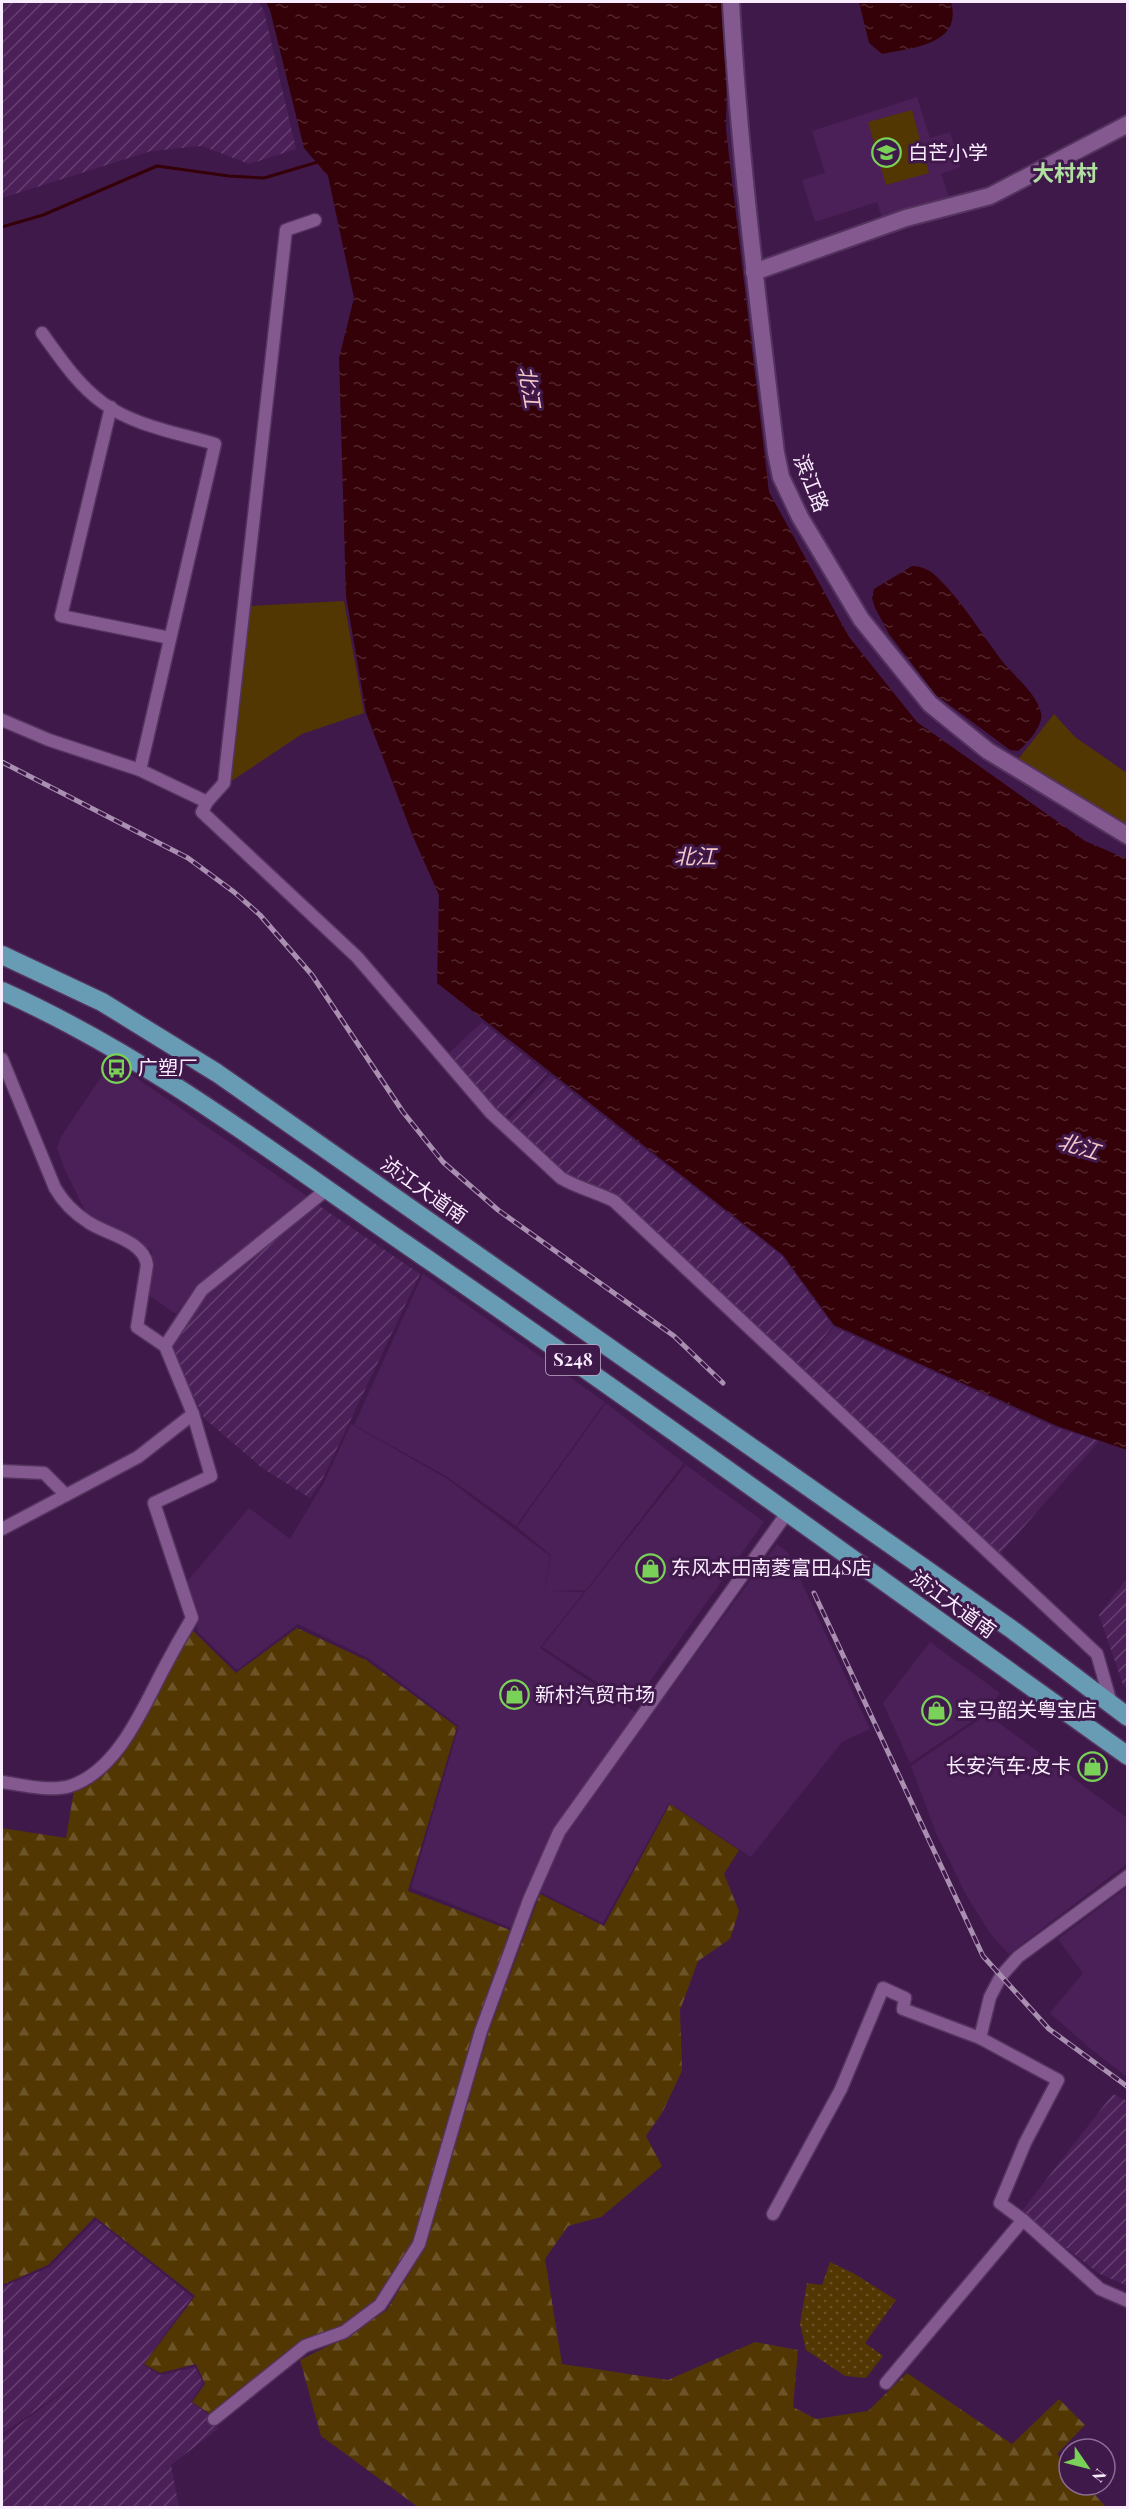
<svg xmlns="http://www.w3.org/2000/svg" width="1129" height="2509" font-family="'Playfair Display','Noto Sans SC',serif">
<defs>
<pattern id="industrial-furrows" width="10" height="10" patternUnits="userSpaceOnUse" patternTransform="scale(1.5)"><rect width="10" height="10" fill="#4b1f57"/><path d="M-1 1l2-2M0 10L10 0M9 11l2-2" fill="none" stroke="#664070"/></pattern>
<pattern id="forest-firs" width="22" height="20" patternUnits="userSpaceOnUse" patternTransform="scale(1.5)"><rect width="22" height="20" fill="#523702"/><path d="M5 1l3.5 6h-7zM16 11l3.5 6h-7z" fill="#6c5428"/></pattern>
<pattern id="garden-dots" width="8" height="8" patternUnits="userSpaceOnUse" patternTransform="scale(1.5)"><rect width="8" height="8" fill="#523702"/><path d="M2 2h.1M6 6h.1" fill="none" stroke="#6c5428" stroke-width="1.8" stroke-linecap="round"/></pattern>
<pattern id="water-ripples" width="26" height="14" patternUnits="userSpaceOnUse" patternTransform="scale(1.5)"><rect width="26" height="14" fill="#340109"/><path d="M2 4q2-2 4 0t4 0M15 11q2-2 4 0t4 0" fill="none" stroke="#52262e"/></pattern>
</defs>
<rect width="100%" height="100%" fill="#40194b"/>
<g fill="#4b1f57">
<polygon points="917,97 930,138 950,132 961,167 941,174 950,200 883,221 877,202 815,222 802,180 825,173 812,131"/>
<polygon points="112,1061 311,1199 198,1284 176,1314 148,1295 155,1266 151,1250 86,1213 65,1170 57,1148 62,1135"/>
<polygon points="423,1274 605,1402 516,1526 446,1476 354,1425"/>
<polygon points="606,1403 684,1463 586,1590 552,1591 584,1592 540,1648 647,1720 777,1544 788,1553 870,1729 842,1742 751,1857 669,1803 603,1923 538,1891 521,1932 411,1888 459,1726 368,1658 298,1624 237,1670 198,1632 184,1585 249,1508 290,1539 323,1484 351,1424 446,1478 550,1556 544,1592 551,1555 517,1527"/>
<polygon points="686,1465 764,1522 633,1705 542,1647"/>
<polygon points="930,1642 1000,1693 986,1712 910,1763 883,1703"/>
<polygon points="987,1714 1127,1818 1127,1864 1009,1954 992,1936 966,1895 936,1833 911,1766"/>
<polygon points="1127,1887 1127,2077 1092,2050 1050,2013 1083,1973 1058,1939"/>
</g>
<g fill="url(#industrial-furrows)">
<polygon points="2,2 259,2 264,11 296,149 249,164 202,146 151,151 2,198"/>
<polygon points="482,1022 547,1073 505,1119 448,1054"/>
<polygon points="550,1075 782,1256 833,1326 800,1366 618,1197 597,1186 572,1179 508,1120"/>
<polygon points="318,1205 420,1274 321,1482 310,1498 262,1468 204,1418 171,1346 209,1292"/>
<polygon points="834,1327 1057,1428 1099,1441 999,1555 801,1367"/>
<polygon points="1127,1578 1127,1689 1123,1685 1099,1615"/>
<polygon points="1113,2094 1127,2101 1127,2286 1098,2273 1021,2212"/>
<polygon points="96,2220 192,2297 143,2365 160,2375 195,2367 203,2383 191,2402 208,2414 218,2429 171,2465 179,2507 2,2507 2,2437 95,2369 2,2434 2,2287 50,2267"/>
</g>
<g fill="#523702">
<polygon points="912,110 929,173 886,185 868,122"/>
<polygon points="344,601 364,713 302,734 227,784 250,606"/>
<polygon points="1054,714 1075,737 1127,773 1127,829 1015,763"/>
</g>
<g fill="url(#forest-firs)">
<polygon points="297,1628 366,1660 457,1727 408,1891 510,1930 415,2241 375,2301 340,2330 295,2346 210,2414 192,2402 205,2384 196,2364 160,2373 144,2364 195,2296 95,2217 48,2265 2,2285 2,1828 66,1838 74,1790 111,1768 139,1730 191,1629 236,1673"/>
<polygon points="670,1804 739,1850 724,1874 739,1911 730,1939 698,1961 680,2010 682,2071 662,2113 646,2136 662,2166 601,2217 568,2226 545,2259 562,2364 668,2380 755,2342 798,2350 793,2407 816,2419 868,2411 907,2373 1012,2444 1059,2399 1085,2425 1057,2454 1069,2467 1069,2485 1086,2485 1106,2507 418,2507 321,2436 300,2360 344,2338 387,2310 425,2247 489,2031 540,1894 604,1926"/>
</g>
<polygon fill="url(#garden-dots)" points="830,2262 853,2273 896,2300 865,2343 883,2356 866,2378 845,2376 806,2350 800,2324 807,2283 822,2285"/>
<g fill="url(#water-ripples)">
<polygon points="266,2 728,2 726,130 769,492 849,637 917,722 1085,841 1127,859 1127,1450 1057,1426 834,1325 783,1255 437,983 439,895 414,839 366,713 346,596 339,358 354,298 328,176 304,148 270,10"/>
<path d="M859 2H951C963 45 911 48 882 54L869 43Z"/>
<path d="M912 566C922 566 930 570 937 577 962 601 981 633 1002 661 1015 677 1036 692 1041 713 1044 725 1027 744 1018 751L1010 750 936 695 889 634 875 608 872 598 874 589Z"/>
</g>
<g fill="none" stroke-linecap="round" stroke-linejoin="round">
<polyline stroke="#340109" stroke-width="3" points="2,227 43,215 157,166 229,176 264,178 318,162"/>
<defs>
<g id="street">
<path d="M42 333C60 358 78 385 103 403 134 426 179 433 215 444L140 770"/>
<polyline points="111,407 61,616 170,638"/>
<path d="M2 720 49 740 140 770 207 802 202 812 357 957 491 1113 561 1178C578 1188 596 1192 614 1201L1097 1654 1111 1703"/>
<polyline points="207,802 224,783 286,230 315,220"/>
<path d="M2 1059 55 1188C63 1202 74 1213 88 1222 105 1234 144 1240 147 1265L137 1327 165 1346"/>
<polyline points="2,1471 44,1473 66,1495"/>
<polyline points="2,1529 138,1457 193,1414"/>
<path d="M2 1782C22 1785 50 1792 70 1786 117 1771 142 1710 163 1670 172 1653 182 1635 192 1618L154 1503 211 1476 193 1414 165 1346 202 1290 326 1190"/>
<polyline points="980,2038 990,1997 1001,1976 1018,1957 1128,1876"/>
<polyline points="773,2214 841,2089 883,1988 905,1998 903,2009 980,2038 1058,2080 1025,2143 1000,2203 1023,2220"/>
<polyline points="886,2383 1023,2220 1100,2289 1128,2301"/>
<polyline points="214,2419 305,2346 344,2332 380,2305 419,2244 481,2031 529,1900 559,1832 787,1513"/>
</g>
<g id="secondary">
<path d="M731 2C739 153 758 303 776 453L781 477 800 517 861 619 930 704 988 751 1128 836"/>
<polyline points="754,272 906,218 990,196 1128,124"/>
</g>
<g id="primary">
<polyline points="2,955 102,1002 217,1073 1014,1631 1128,1717"/>
<path d="M2 991C147 1056 276 1155 407 1245 650 1412 888 1585 1128 1756"/>
</g>
</defs>
<use href="#street" stroke="#54345e" stroke-width="15"/>
<use href="#secondary" stroke="#54345e" stroke-width="20"/>
<use href="#primary" stroke="#54345e" stroke-width="21"/>
<use href="#street" stroke="#835990" stroke-width="12"/>
<use href="#secondary" stroke="#835990" stroke-width="16"/>
<use href="#primary" stroke="#679cb4" stroke-width="18"/>
<defs>
<g id="rail">
<polyline points="2,762 188,858 234,892 260,915 312,975 403,1112 443,1162 498,1210 674,1336 723,1383"/>
<polyline points="814,1593 983,1956 1049,2029 1128,2087"/>
</g>
</defs>
<use href="#rail" stroke="#a990b1" stroke-width="5"/>
<use href="#rail" stroke="#40194b" stroke-width="3" stroke-dasharray="9" stroke-linecap="butt"/>
</g>
<defs>
<symbol id="school-ring" viewBox="-11 -11 22 22"><circle r="9.5" fill="#40194b" stroke="#79d157" stroke-width="1.5"/><path d="M0-5L7-2L0 1L-7-2ZM-4 1L0 2.5L4 1V4Q0 6-4 4Z" fill="#79d157"/></symbol>
<symbol id="bus-ring" viewBox="-11 -11 22 22"><circle r="9.5" fill="#40194b" stroke="#79d157" stroke-width="1.5"/><path d="M-5-6H5V4H4V6H2V4H-2V6H-4V4H-5ZM-3.5-4V0h7V-4ZM-3.5 1.2v1.5H-2V1.2ZM2 1.2v1.5H3.5V1.2Z" fill="#79d157"/></symbol>
<symbol id="shop-ring" viewBox="-11 -11 22 22"><circle r="9.5" fill="#40194b" stroke="#79d157" stroke-width="1.5"/><path d="M-5-2.5h2.3a2.7 3.5 0 0 1 5.4 0H5L5.5 6h-11ZM-1.5-2.5h3a1.5 2.3 0 0 0-3 0Z" fill="#79d157"/></symbol>
</defs>
<g fill-rule="evenodd">
<use href="#school-ring" x="870" y="136" width="33" height="33"/>
<use href="#bus-ring" x="100" y="1052" width="33" height="33"/>
<use href="#shop-ring" x="634" y="1552" width="33" height="33"/>
<use href="#shop-ring" x="498" y="1678" width="33" height="33"/>
<use href="#shop-ring" x="920" y="1694" width="33" height="33"/>
<use href="#shop-ring" x="1076" y="1750" width="33" height="33"/>
</g>
<g text-anchor="middle" stroke-width="6" stroke-linejoin="round" paint-order="stroke">
<rect fill="#40194b" stroke="#c2adc9" stroke-width="1.5" x="546" y="1345" width="54" height="30" rx="4.5"/>
<g font-size="18" font-weight="bold" fill="#faecff">
<text x="573" y="1366">S248</text>
</g>
<g font-size="20" fill="#faecff" stroke="#40194b" text-anchor="start">
<text x="908" y="160">白芒小学</text>
<text x="138" y="1075">广塑厂</text>
<text x="671" y="1575">东风本田南菱富田4S店</text>
<text x="535" y="1702">新村汽贸市场</text>
<text x="957" y="1717">宝马韶关粤宝店</text>
<text x="1071" y="1773" text-anchor="end">长安汽车·皮卡</text>
</g>
<g font-size="20" fill="#faecff" stroke="#40194b">
<text transform="translate(811 483) rotate(68)" y="7">滨江路</text>
<text transform="translate(424 1190) rotate(35)" y="7">浈江大道南</text>
<text transform="translate(953 1604) rotate(36)" y="7">浈江大道南</text>
</g>
<g font-size="21" font-style="italic" fill="#f6c8c8" stroke="#40194b">
<text transform="translate(529 387) rotate(80)" y="7">北江</text>
<text x="695" y="864">北江</text>
<text transform="translate(1079 1147) rotate(17)" y="7">北江</text>
</g>
<g font-size="22" font-weight="bold" fill="#b1e1a1" stroke="#40194b">
<text x="1065" y="181">大村村</text>
</g>
</g>
<rect width="1129" height="2509" fill="none" stroke="#faecff" stroke-width="6"/>
<g transform="translate(1087 2467) rotate(125)"><circle r="28" fill="#40194b" stroke="#8a6d93" stroke-width="1.5"/>
<path d="M0-4.5L10 22L0 15L-10 22Z" fill="#79d157"/>
<text y="-9" font-size="16" font-weight="bold" text-anchor="middle" fill="#faecff">N</text>
</g>
</svg>
